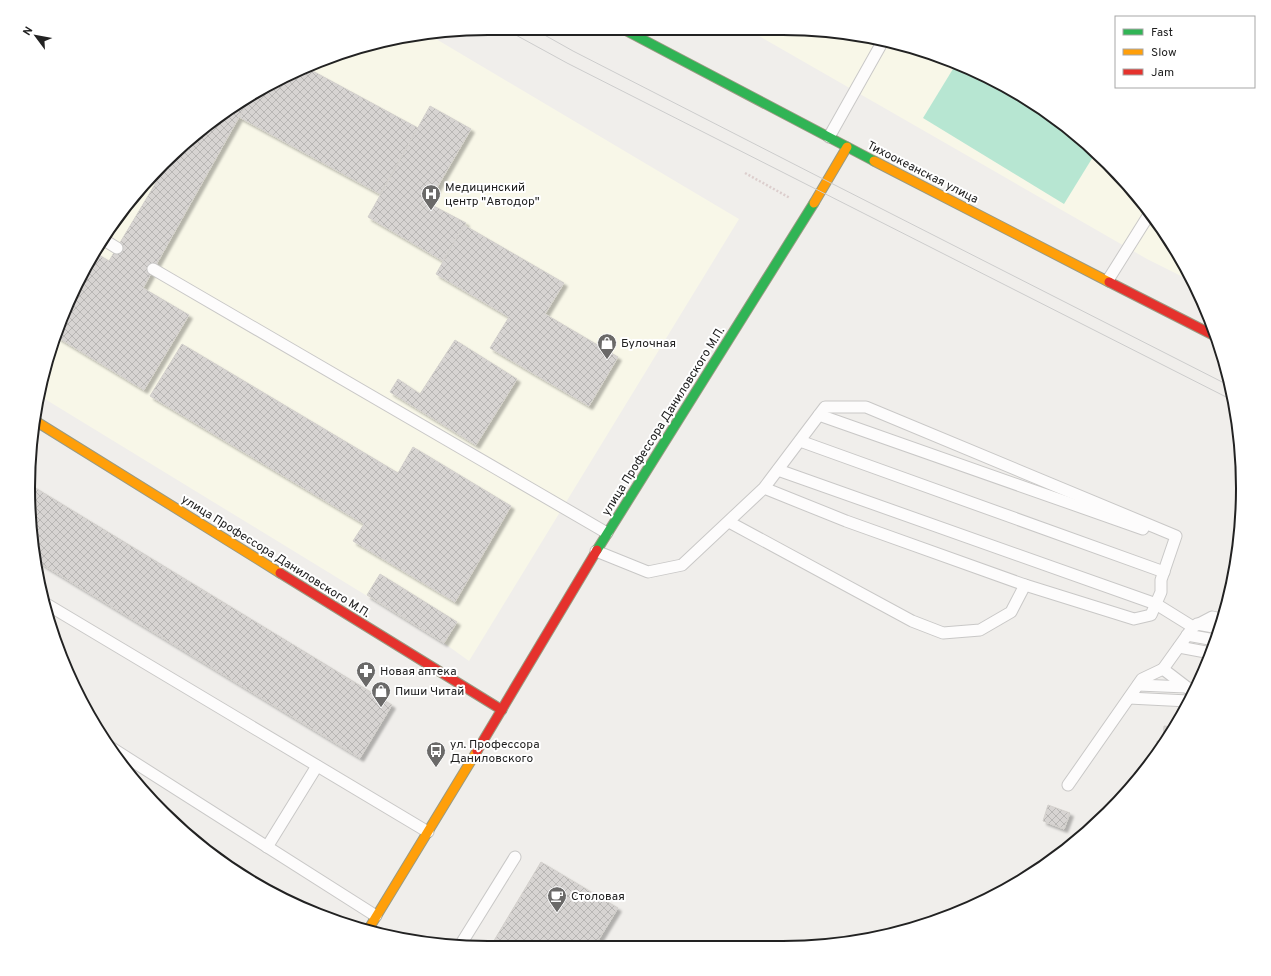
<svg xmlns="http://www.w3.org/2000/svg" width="1271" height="976" font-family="Overpass,sans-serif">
<defs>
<pattern id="building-cross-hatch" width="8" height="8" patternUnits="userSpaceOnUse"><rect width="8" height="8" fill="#d7d4d2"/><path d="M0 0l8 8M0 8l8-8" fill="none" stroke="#b8b6b4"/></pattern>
<filter id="shadow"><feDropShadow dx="3.5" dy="3.5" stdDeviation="1" flood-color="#0004"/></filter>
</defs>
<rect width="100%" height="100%" fill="#f0eeeb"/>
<g fill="#f8f7e8">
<polygon points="747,29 813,29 902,44 987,76 1063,123 1108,163 1166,233 1191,281 1147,259"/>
<polygon points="431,36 739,219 469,661 444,643 40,396 44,369 90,258 163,163 258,90 369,44"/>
</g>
<polygon fill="#b7e6d2" points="956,64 987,76 1063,123 1096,152 1064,204 923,118"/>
<g fill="url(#building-cross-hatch)" stroke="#d3d0cc" filter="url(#shadow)">
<polygon points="309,69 418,128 380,194 239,117 252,94 258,90"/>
<polygon points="252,94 143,288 189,315 144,390 57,337 90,258 94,252 109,261 172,156"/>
<polygon points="430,106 471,129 428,203 466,223 443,261 368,217"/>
<polygon points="464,225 564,283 545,314 618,357 589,406 490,348 509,317 436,274"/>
<polygon points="455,340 517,379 476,445 390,392 398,379 420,394"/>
<polygon points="182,344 398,473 413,447 511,506 455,602 353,541 364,524 150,396"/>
<polygon points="29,484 392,705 360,758 35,560 28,488"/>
<polygon points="380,574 457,622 444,643 367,595"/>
<polygon points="1164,726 1174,727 1165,744 1156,755 1157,741 1163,741"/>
<polygon points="1048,805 1070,813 1064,829 1043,821"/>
<polygon points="541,862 618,908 596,944 492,944"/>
</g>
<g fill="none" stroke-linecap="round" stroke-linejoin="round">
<defs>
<g id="lane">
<polyline points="829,137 883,41"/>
<polyline points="104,240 117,248"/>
<polyline points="153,269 607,533"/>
<polyline points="1108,280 1150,213"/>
<polyline points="819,415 1143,529"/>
<polyline points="800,441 1164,572"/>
<polyline points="778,470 1156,604 1193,627"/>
<polyline points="729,522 912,621 943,633 980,630 1011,612 1025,585"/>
<polyline points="596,551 648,572 682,565 764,488 825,407 866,407 1176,536 1161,580 1161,592 1151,615 1134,619 1025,585 846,521 764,488"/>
<polyline points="43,602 428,832"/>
<polyline points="1197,624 1219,628"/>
<polyline points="1187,635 1215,640"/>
<polyline points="1179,647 1211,653"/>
<polyline points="1138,685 1186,687"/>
<polyline points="1193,692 1163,669 1193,627 1212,617 1222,619"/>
<polyline points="1129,698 1188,701"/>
<polyline points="107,745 376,916"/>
<polyline points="1068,785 1142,679 1163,669"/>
<polyline points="267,847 317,766"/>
<polyline points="461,944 515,857"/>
</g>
<g id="fast">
<polyline points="621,28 874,161"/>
<polyline points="597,550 814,203"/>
</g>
<g id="slow">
<polyline points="874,161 1109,282"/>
<polyline points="814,203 847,147"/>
<polyline points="37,422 280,573"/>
<polyline points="368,930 477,751"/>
</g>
<g id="jam">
<polyline points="1109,282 1215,336"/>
<polyline points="280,573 502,710"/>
<polyline points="477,751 597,550"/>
</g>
</defs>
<use href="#lane" stroke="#c9c8c7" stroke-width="13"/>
<use href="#fast" stroke="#999a82" stroke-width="11"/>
<use href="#slow" stroke="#999a82" stroke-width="11"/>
<use href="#jam" stroke="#999a82" stroke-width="11"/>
<polyline stroke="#dccecd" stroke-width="2.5" stroke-dasharray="2 2" stroke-linecap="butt" points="745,173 790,198"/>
<use href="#lane" stroke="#fdfcfc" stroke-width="11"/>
<use href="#fast" stroke="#30b455" stroke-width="9"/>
<use href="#slow" stroke="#ff9f0a" stroke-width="9"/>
<use href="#jam" stroke="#e5322d" stroke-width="9"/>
<g stroke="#ccc" stroke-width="1">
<polyline points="503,28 567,63 1234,401"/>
<polyline points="532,28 573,51 827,181 1230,386"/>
</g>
</g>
<defs>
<symbol id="hospital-pin" viewBox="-11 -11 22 30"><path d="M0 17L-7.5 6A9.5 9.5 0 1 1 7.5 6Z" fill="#6a6968" stroke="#fff"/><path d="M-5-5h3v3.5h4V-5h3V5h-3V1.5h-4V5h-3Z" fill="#fff"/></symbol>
<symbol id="shop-pin" viewBox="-11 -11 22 30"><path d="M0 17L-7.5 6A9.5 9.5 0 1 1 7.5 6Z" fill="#6a6968" stroke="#fff"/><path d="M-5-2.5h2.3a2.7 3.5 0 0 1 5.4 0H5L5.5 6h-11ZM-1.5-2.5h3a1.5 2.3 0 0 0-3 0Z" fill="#fff"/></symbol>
<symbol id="pharmacy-pin" viewBox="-11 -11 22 30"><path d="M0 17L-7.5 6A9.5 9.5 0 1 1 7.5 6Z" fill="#6a6968" stroke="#fff"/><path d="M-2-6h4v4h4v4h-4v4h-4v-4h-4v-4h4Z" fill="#fff"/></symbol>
<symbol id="bus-pin" viewBox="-11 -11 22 30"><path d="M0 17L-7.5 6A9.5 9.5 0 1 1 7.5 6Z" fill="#6a6968" stroke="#fff"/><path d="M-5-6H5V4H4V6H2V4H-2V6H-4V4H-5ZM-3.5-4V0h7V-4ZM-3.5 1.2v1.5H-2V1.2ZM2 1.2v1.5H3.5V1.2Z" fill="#fff"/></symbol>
<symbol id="cafe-pin" viewBox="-11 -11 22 30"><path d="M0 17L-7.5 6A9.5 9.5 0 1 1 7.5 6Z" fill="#6a6968" stroke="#fff"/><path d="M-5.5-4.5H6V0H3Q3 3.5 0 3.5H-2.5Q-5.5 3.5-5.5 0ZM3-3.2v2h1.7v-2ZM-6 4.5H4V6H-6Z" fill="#fff"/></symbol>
</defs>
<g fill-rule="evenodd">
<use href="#hospital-pin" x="420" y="183" width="22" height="30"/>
<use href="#shop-pin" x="596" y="332" width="22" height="30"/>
<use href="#pharmacy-pin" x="355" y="660" width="22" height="30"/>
<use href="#shop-pin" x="370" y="680" width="22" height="30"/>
<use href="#bus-pin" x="425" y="740" width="22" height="30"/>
<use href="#cafe-pin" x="546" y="885" width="22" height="30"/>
</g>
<g text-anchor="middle" stroke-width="4" stroke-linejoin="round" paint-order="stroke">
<g font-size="12" fill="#222" stroke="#fff">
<text transform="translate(923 172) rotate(27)" y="4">Тихоокеанская улица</text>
<text transform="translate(663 421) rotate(-58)" y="4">улица Профессора Даниловского М.П.</text>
<text transform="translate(276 556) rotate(32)" y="4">улица Профессора Даниловского М.П.</text>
</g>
<g font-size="12" fill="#222" stroke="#fff" text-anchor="start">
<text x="445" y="191">Медицинский<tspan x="445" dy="14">центр "Автодор"</tspan></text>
<text x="621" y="347">Булочная</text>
<text x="380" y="675">Новая аптека</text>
<text x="395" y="695">Пиши Читай</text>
<text x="450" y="748">ул. Профессора<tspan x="450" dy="14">Даниловского</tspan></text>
<text x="571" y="900">Столовая</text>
</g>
</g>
<path d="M0 0H1271V976H0ZM488 35H783A453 453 0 0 1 1236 488V488A453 453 0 0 1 783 941H488A453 453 0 0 1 35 488V488A453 453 0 0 1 488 35Z" fill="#fff" fill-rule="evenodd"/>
<path fill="none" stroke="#222" stroke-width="2" d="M488 35H783A453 453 0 0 1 1236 488V488A453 453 0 0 1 783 941H488A453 453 0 0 1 35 488V488A453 453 0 0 1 488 35Z"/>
<rect x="1115" y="16" width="140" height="72" fill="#ffffff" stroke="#a7a7a7"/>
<rect x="1123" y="29" width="20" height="6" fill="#30b455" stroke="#a7a7a7"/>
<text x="1151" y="36" font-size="12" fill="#222222">Fast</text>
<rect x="1123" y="49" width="20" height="6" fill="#ff9f0a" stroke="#a7a7a7"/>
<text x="1151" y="56" font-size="12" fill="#222222">Slow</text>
<rect x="1123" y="69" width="20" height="6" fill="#e5322d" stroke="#a7a7a7"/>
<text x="1151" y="76" font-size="12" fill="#222222">Jam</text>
<g transform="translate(36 36) rotate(302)" stroke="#ffffff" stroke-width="3" paint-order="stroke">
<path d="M0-3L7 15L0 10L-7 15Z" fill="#222222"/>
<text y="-6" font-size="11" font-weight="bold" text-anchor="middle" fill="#222222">N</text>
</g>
</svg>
